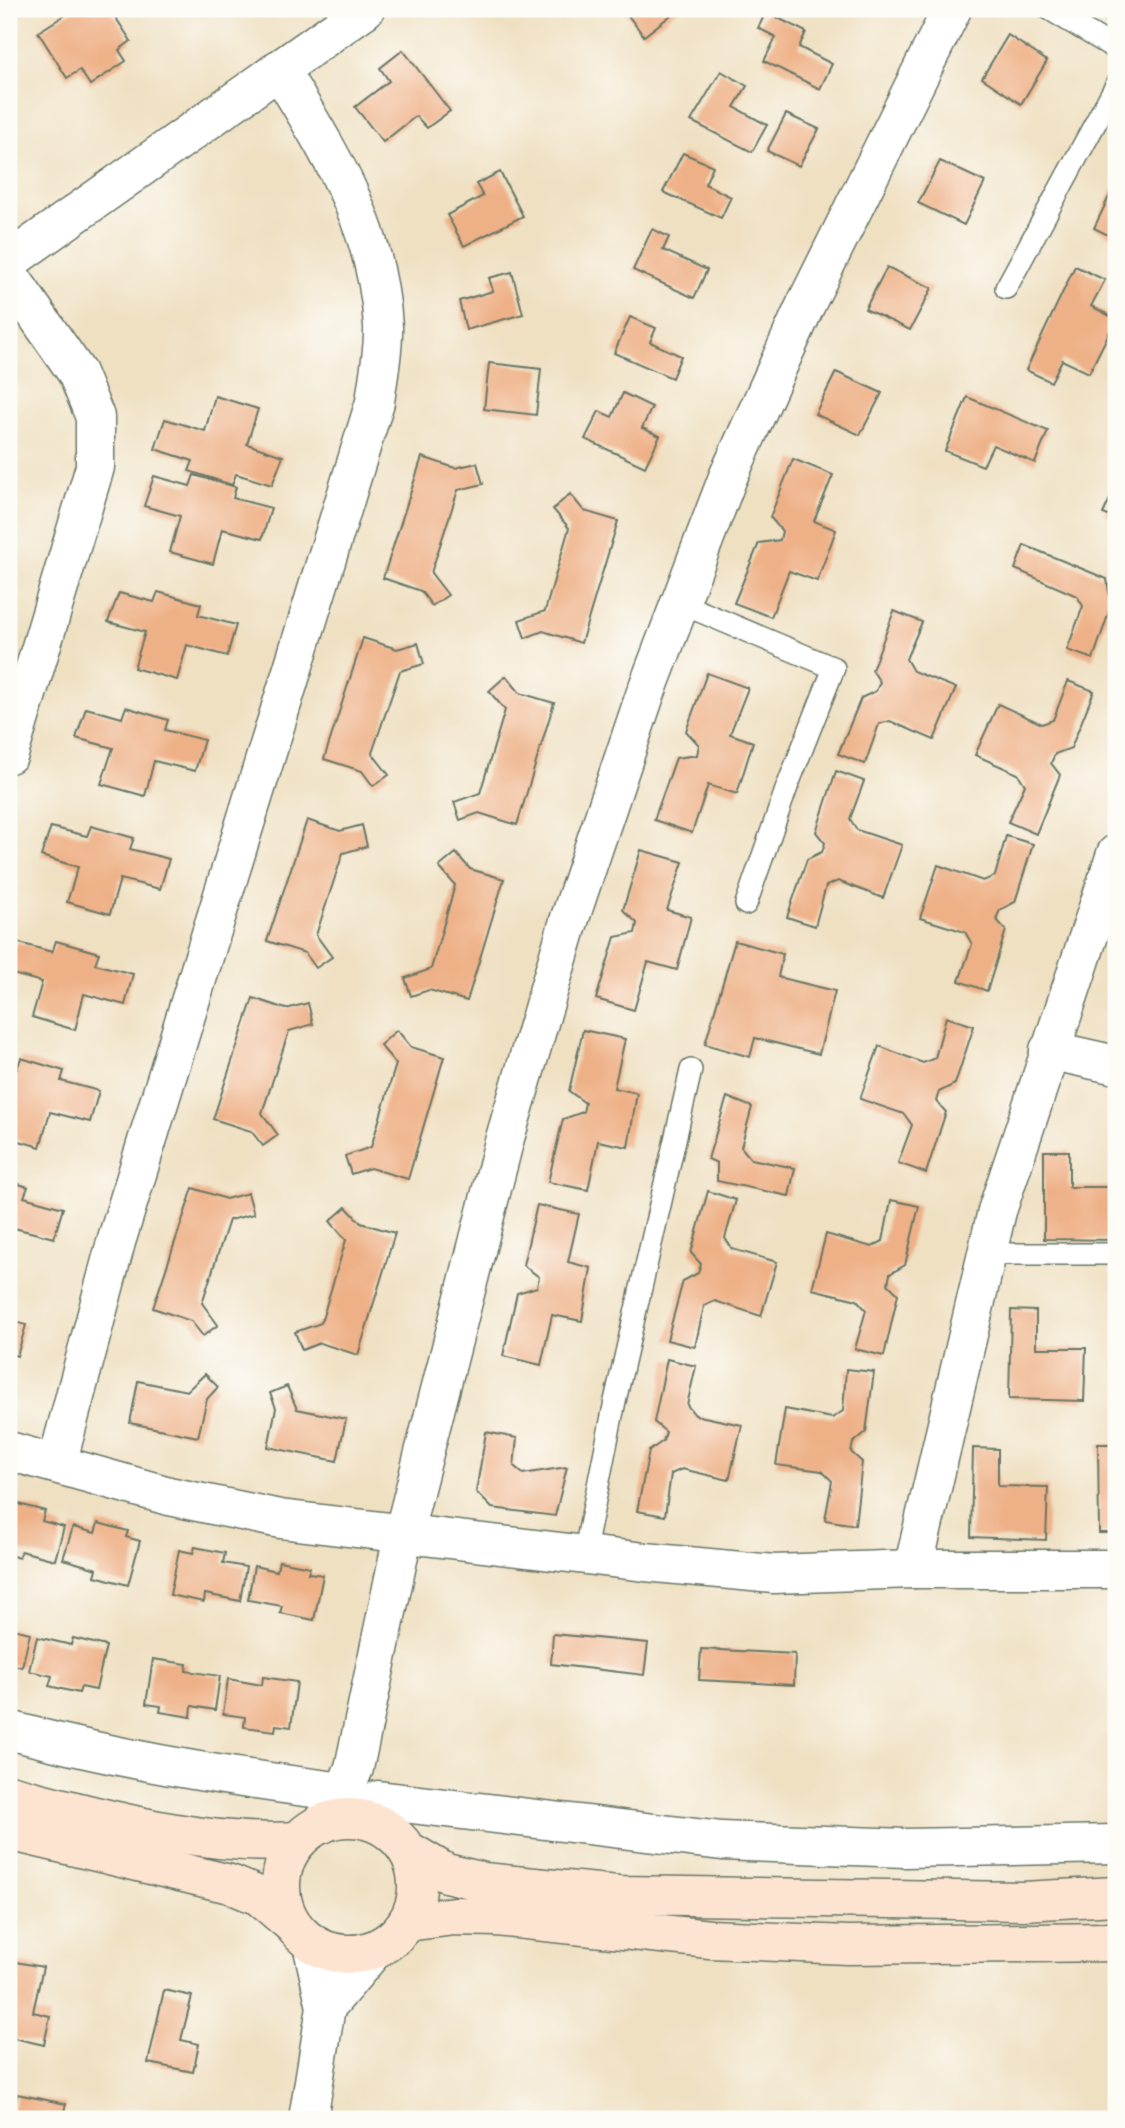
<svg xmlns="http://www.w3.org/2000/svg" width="1125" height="2128" font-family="'Sorts Mill Goudy',serif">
<rect width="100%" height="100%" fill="#fdfcf7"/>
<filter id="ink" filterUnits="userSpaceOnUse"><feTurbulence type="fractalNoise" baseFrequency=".0143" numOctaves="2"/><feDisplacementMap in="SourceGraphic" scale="14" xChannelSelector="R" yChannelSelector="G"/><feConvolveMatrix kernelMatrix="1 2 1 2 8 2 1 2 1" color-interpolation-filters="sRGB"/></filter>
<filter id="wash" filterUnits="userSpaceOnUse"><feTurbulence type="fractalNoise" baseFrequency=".00686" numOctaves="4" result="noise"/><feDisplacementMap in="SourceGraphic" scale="28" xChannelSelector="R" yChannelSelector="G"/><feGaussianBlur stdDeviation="1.57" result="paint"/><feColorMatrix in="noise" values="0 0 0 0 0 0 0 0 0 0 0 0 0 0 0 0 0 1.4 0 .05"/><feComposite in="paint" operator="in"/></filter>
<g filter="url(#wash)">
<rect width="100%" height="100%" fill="#efe0c2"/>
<g id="blocks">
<g fill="#eeb086">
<polygon points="75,9 110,9 131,41 119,50 126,61 90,85 80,70 67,78 38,32"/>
<polygon points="623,9 679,9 644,36"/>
<polygon points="766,12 806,32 799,47 832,64 820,89 764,61 776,37 758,28"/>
<polygon points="1008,35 1047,61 1021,104 982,78"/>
<polygon points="403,50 450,111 427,128 416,116 383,142 355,107 389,81 380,68"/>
<polygon points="721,71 747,86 734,107 767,125 752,152 691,121"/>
<polygon points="786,114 819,129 799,166 767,151"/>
<polygon points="683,153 713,166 705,184 731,197 721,218 663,192"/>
<polygon points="940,161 985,182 964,225 918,203"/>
<polygon points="500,172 523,216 464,246 447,215 483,196 476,184"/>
<polygon points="1116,182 1116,239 1094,228"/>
<polygon points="652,229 669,237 663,250 707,270 694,298 633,270"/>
<polygon points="1075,266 1105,280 1091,306 1116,319 1089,373 1062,360 1051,382 1026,370"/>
<polygon points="887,267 932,288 910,330 865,309"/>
<polygon points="512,272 523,314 466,330 459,301 493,291 489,278"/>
<polygon points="630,317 656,328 650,342 681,356 672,378 614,353"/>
<polygon points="489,363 541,369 536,415 484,409"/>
<polygon points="836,372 882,393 860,435 815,414"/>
<polygon points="623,393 652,407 642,428 660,436 645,467 585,439 599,411 612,417"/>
<polygon points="215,396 258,409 247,444 283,456 272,485 236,474 232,485 189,471 193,461 155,449 165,419 205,431"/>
<polygon points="967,397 1048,431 1035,463 993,445 983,466 945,451"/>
<polygon points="422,457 455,468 477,463 483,484 458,490 431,573 448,595 432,606 421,591 383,578"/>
<polygon points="793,459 833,475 814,521 836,530 817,581 789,571 771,617 734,603 759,543 780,540 782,531 770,517"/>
<polygon points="194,475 236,487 233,498 271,508 262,539 222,529 213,564 170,552 180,516 144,506 154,476 190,486"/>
<polygon points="1116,486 1116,519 1103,514"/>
<polygon points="570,494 584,511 618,521 581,643 543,631 525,638 519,620 545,611 569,528 553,509"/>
<polygon points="1024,545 1107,579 1111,606 1093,659 1067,650 1083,606 1077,596 1015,569"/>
<polygon points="158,592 201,604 198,615 236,625 227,656 187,645 177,680 134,668 145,632 108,622 119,593 154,602"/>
<polygon points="894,611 922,622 906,659 913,671 956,688 934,740 890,721 879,724 865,764 838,754 861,698 876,691 880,682 872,670"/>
<polygon points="363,638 397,649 418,643 424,664 400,671 372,753 389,775 373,786 362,771 324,759"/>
<polygon points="707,673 748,688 730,734 753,742 737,794 708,785 692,833 654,820 676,758 697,755 699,745 686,731"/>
<polygon points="506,676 520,693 554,703 517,825 479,813 460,820 454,802 480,793 505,710 489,691"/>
<polygon points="1068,681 1094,691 1071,748 1055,754 1051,763 1060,775 1036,834 1008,822 1025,785 1018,774 975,755 998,704 1042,724 1053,720"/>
<polygon points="126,707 168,720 165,730 204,740 195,771 154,761 145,796 101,784 113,748 76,738 86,708 122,718"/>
<polygon points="836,771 864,781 850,819 857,830 902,845 883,898 838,881 826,886 815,926 787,917 807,859 822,852 825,843 816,832"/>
<polygon points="307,820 340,831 362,825 367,846 343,853 316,935 332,957 316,968 305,953 267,941"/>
<polygon points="91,826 134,838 130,849 169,859 160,889 120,879 110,914 67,902 78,867 41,856 51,827 87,836"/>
<polygon points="1006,836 1033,844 1015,902 1000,910 996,919 1006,930 987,991 959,981 972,944 965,932 920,918 938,865 983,881 995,876"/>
<polygon points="641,850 683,862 667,910 691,917 677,970 648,962 634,1010 596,999 615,937 635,933 637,923 623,910"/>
<polygon points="456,853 470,869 504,879 467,1001 429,990 411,996 405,978 431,969 455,885 439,867"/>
<polygon points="56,941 99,953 95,964 133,974 125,1005 84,994 75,1030 32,1017 42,982 9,973 9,963 16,942 52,952"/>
<polygon points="735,941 783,954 778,977 835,991 819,1054 755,1038 750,1057 705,1044"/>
<polygon points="253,998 286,1009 308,1003 313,1024 289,1031 262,1113 278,1135 263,1146 251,1131 213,1119"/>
<polygon points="946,1017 974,1026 955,1084 939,1092 936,1101 946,1112 926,1173 898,1163 912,1125 904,1114 860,1099 879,1046 923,1063 935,1058"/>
<polygon points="397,1030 411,1047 444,1057 408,1179 370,1168 351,1174 345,1156 371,1147 396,1064 380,1045"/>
<polygon points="583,1030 625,1039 614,1088 637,1093 628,1147 598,1141 588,1190 548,1182 563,1119 583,1112 585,1103 569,1091"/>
<polygon points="21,1058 64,1071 61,1081 99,1091 90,1122 50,1112 40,1147 9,1138 9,1067 17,1069"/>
<polygon points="727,1097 752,1107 741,1147 751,1159 795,1168 789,1196 717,1181 717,1163 708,1159"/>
<polygon points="1044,1151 1069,1151 1069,1187 1116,1187 1116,1240 1044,1239"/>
<polygon points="9,1181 28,1187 24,1197 63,1208 54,1238 14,1228 9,1243"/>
<polygon points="193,1188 226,1199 248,1193 254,1214 229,1220 202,1303 218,1325 203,1336 191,1321 153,1308"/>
<polygon points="708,1191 736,1200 725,1238 732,1249 777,1262 761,1316 715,1301 704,1306 695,1347 667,1340 683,1281 698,1273 701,1264 691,1253"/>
<polygon points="891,1200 919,1206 905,1265 890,1274 888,1284 898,1294 884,1356 855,1349 866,1310 857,1300 812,1289 826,1234 872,1247 883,1241"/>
<polygon points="537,1205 579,1214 568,1262 591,1268 582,1321 552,1315 541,1365 503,1356 517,1293 537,1287 539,1277 523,1265"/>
<polygon points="346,1207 361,1223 395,1233 358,1355 320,1343 302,1350 295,1332 321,1323 346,1240 330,1221"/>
<polygon points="1011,1310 1036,1311 1036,1348 1086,1348 1084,1401 1009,1399"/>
<polygon points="9,1320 26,1325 17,1356 9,1353"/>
<polygon points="667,1359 696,1366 687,1405 695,1415 742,1425 729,1480 682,1469 671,1474 665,1516 637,1511 649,1451 663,1441 666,1432 654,1422"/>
<polygon points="846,1369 874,1372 866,1432 853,1443 851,1452 862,1462 855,1525 825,1520 832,1481 822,1471 776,1465 785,1409 832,1418 843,1411"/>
<polygon points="205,1374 218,1387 207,1399 198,1437 130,1423 138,1381 187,1391"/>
<polygon points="287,1386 297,1409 346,1419 337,1461 268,1447 276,1408 270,1393"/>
<polygon points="486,1432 517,1438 514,1466 523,1474 567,1467 555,1516 492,1508 476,1492"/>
<polygon points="1098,1444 1116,1444 1116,1533 1099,1533"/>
<polygon points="973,1448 998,1449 998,1486 1048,1487 1046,1540 971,1537"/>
<polygon points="15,1503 45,1511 42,1521 64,1527 55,1560 21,1551 19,1558 9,1555 9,1508 13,1509"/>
<polygon points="98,1523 128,1531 126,1537 140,1541 128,1585 95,1576 97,1569 63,1559 73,1527 95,1533"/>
<polygon points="195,1547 225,1553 223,1563 246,1567 240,1601 205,1594 204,1602 170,1595 179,1550 193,1553"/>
<polygon points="279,1561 310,1567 308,1573 323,1575 314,1620 280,1613 282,1606 248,1600 254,1566 277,1571"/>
<polygon points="9,1628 30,1633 22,1667 9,1664"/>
<polygon points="553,1634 648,1643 644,1675 551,1664"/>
<polygon points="37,1637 71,1645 73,1638 106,1646 96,1690 81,1687 79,1693 49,1686 52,1676 29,1671"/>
<polygon points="701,1649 795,1654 794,1685 699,1680"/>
<polygon points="153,1659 187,1664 186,1671 220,1676 215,1710 192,1706 191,1717 160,1712 161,1706 146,1704"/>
<polygon points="263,1677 297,1682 291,1727 276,1725 275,1731 244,1727 245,1717 223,1714 228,1679 262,1685"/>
<polygon points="16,1962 43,1967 33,2012 50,2016 44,2045 9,2037 9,1993"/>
<polygon points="164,1990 192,1996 181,2040 199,2044 193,2072 148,2063"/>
<polygon points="17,2094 66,2104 62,2119 12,2119"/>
</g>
</g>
</g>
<g filter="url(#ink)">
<use href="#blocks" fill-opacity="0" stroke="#687666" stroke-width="2"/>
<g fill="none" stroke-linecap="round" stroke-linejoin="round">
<defs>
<g id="lane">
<polyline points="1049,9 1116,49"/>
<polyline points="1006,288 1116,85"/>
<polyline points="680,603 834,668 787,787 746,904"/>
<polyline points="986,1254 1116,1254"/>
<polyline points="584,1555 615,1401 691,1070"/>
</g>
<g id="street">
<polyline points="9,261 365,9"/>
<polyline points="9,275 77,373 95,417 95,467 9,754"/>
<polyline points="1049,1050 1116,1065"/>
<polyline points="9,1451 169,1496 280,1519 645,1562 774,1574 913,1569 1116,1569"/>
<path d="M57 1464 116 1242 375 402C378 377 384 351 383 326 377 224 330 154 279 69"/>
<polyline points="913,1569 997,1211 1116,854"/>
<path d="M9 1730C119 1760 230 1778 344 1792"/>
<polyline points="378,1800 722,1841 905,1848 1116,1844"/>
<polyline points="322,1824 344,1792 354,1768 404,1531 505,1138 569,921 645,695 728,477 806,304 952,9"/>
<polyline points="326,2007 374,1950"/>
<polyline points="308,2119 326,2007 312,1944"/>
</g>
<g id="secondary">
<path d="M9 1794C102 1818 201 1847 298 1841"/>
<circle cx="349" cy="1886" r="68"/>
<polyline points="9,1831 230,1884 259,1896 292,1924"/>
<polyline points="407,1850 446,1873 484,1882 618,1895 1023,1901 1116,1896"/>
<polyline points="407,1922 454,1916 496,1917 710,1939 848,1945 1116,1942"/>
</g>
</defs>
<use href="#lane" stroke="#687666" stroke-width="24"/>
<use href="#street" stroke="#687666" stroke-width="41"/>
<use href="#secondary" stroke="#687666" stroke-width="41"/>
<use href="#lane" stroke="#fff" stroke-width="21"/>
<use href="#street" stroke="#fff" stroke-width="38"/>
<use href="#secondary" stroke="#fde4d1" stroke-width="38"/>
</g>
</g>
<rect width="1125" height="2128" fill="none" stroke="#fdfcf7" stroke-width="35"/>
</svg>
